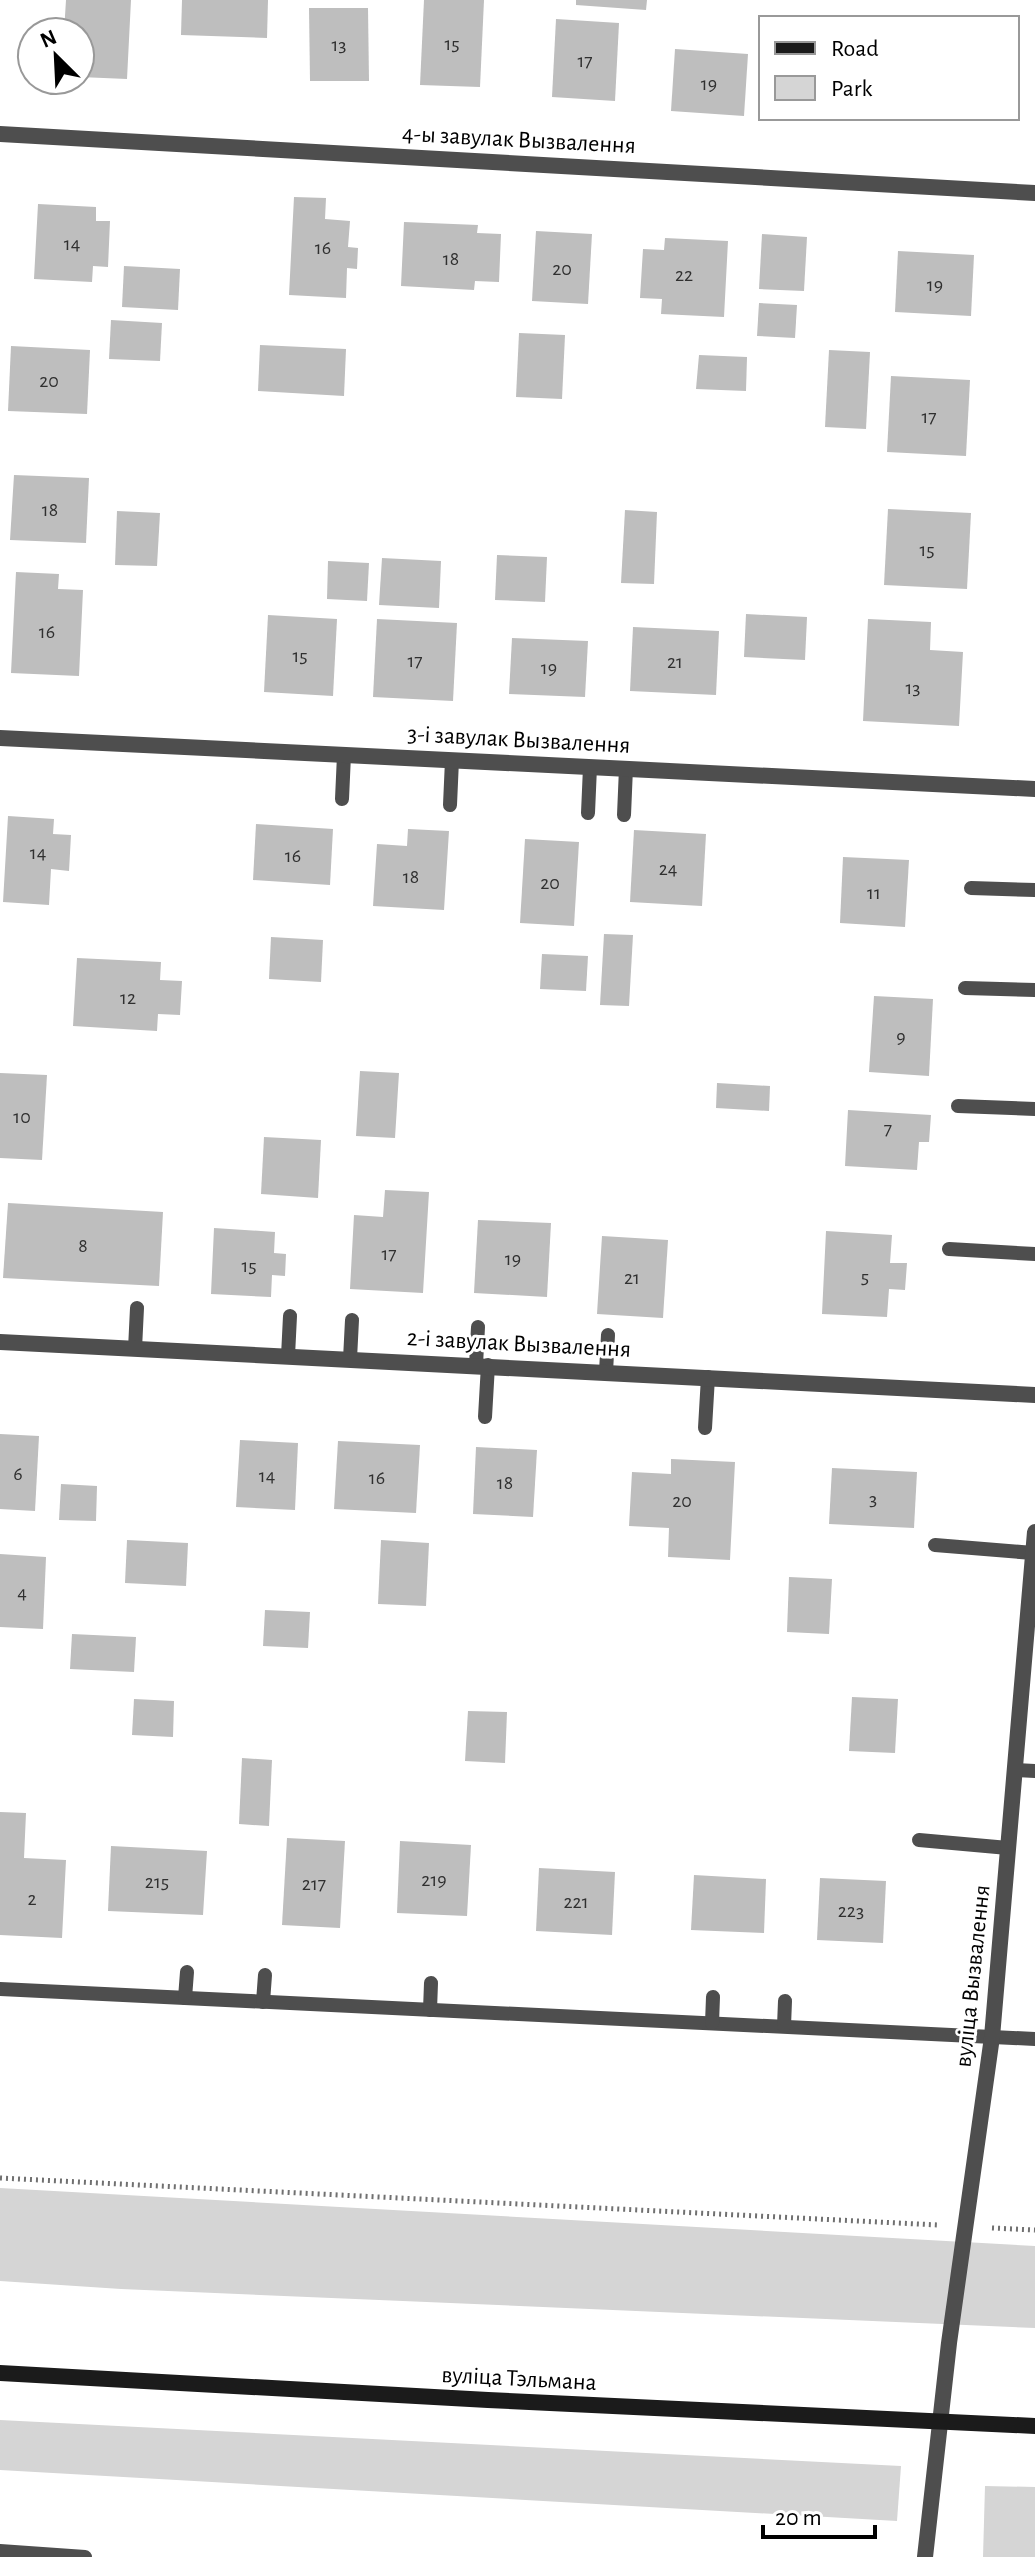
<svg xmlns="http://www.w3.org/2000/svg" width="1035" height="2557" font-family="'Alegreya Sans',sans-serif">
<rect width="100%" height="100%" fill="#fff"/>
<g fill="#d5d5d5">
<polygon points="0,2188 1035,2246 1035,2328 121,2289 0,2281"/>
<polygon points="0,2420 901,2466 897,2521 0,2470"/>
<polygon points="985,2486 1035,2487 1035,2557 983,2557"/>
</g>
<g fill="#bebebe">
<polygon points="66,0 131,0 127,79 80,77 80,32 64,32"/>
<polygon points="182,0 268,0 267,38 181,35"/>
<polygon points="424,0 484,0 480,87 420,85"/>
<polygon points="576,0 647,0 646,10 576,5"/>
<polygon points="309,8 368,8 369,81 310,81"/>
<polygon points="556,19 619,23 615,101 552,97"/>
<polygon points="675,49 748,54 744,116 671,111"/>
<polygon points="294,197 326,198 325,219 350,221 348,247 358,248 357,269 347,268 346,298 289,295"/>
<polygon points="38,204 96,207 96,221 110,221 108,267 93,266 92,282 34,279"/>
<polygon points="404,222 478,225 477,233 501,234 499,282 475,281 474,290 401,286"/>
<polygon points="536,231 592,234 588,304 532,301"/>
<polygon points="762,234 807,237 804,291 759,289"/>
<polygon points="665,238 728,241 724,317 661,314 662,299 640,298 643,249 664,250"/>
<polygon points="898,251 974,255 971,316 895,312"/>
<polygon points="124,266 180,269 178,310 122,307"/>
<polygon points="759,303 797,305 795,338 757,336"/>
<polygon points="111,320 162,323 160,361 109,359"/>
<polygon points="519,333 565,335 562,399 516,397"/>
<polygon points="260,345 346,349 344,396 258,391"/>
<polygon points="11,346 90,350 87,414 8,411"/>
<polygon points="829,350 870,352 866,429 825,427"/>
<polygon points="699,355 747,357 746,391 696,389"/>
<polygon points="891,376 970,380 966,456 887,452"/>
<polygon points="14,475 89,478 86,543 10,540"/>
<polygon points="888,509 971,513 967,589 884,585"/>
<polygon points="625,510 657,512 654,584 621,583"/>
<polygon points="117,511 160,513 157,566 115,565"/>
<polygon points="497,555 547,557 545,602 495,600"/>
<polygon points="382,558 441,561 439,608 379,605"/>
<polygon points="328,561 369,563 367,601 327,599"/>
<polygon points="16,572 59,574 58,589 83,590 79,676 11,673"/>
<polygon points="746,614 807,617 805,660 744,657"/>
<polygon points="268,615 337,619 333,696 264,692"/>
<polygon points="377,619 457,623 453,701 373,697"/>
<polygon points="868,619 931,622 930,650 963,652 959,726 863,721"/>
<polygon points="633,627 719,631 716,695 630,691"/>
<polygon points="512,638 588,641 585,697 509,694"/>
<polygon points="8,816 54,819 53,834 71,835 69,871 51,869 49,905 3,902"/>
<polygon points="256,824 333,829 330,885 253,880"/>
<polygon points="408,829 449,831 444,910 373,906 377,844 407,846"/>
<polygon points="634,830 706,834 702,906 630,902"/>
<polygon points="525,839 579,842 574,926 520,923"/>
<polygon points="843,857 909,860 905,927 840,923"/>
<polygon points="604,934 633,935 629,1006 600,1005"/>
<polygon points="271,937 323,940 321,982 269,979"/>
<polygon points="542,954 588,956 586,991 540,989"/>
<polygon points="77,958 161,962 160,980 182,981 180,1015 158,1014 157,1031 73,1026"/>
<polygon points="874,996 933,999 929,1076 869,1072"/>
<polygon points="360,1071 399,1073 395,1138 356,1136"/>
<polygon points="0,1073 47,1075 42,1160 0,1158"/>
<polygon points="717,1083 770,1086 769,1111 716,1108"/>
<polygon points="848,1110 931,1115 929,1142 919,1142 917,1170 845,1166"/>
<polygon points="264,1137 321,1140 318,1198 261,1194"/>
<polygon points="385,1190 429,1192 423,1293 350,1289 354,1215 383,1217"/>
<polygon points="8,1203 163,1212 159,1286 3,1278"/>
<polygon points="478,1220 551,1223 547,1297 474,1293"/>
<polygon points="214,1228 275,1232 274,1253 286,1254 285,1276 272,1275 271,1297 211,1294"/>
<polygon points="826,1231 892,1235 890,1263 907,1263 905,1290 889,1289 887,1317 822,1314"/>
<polygon points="602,1236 668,1240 663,1318 597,1314"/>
<polygon points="0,1434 39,1436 35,1511 0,1509"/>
<polygon points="240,1440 298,1443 295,1510 236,1507"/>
<polygon points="338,1441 420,1445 416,1513 334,1509"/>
<polygon points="476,1447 537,1450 533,1517 473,1514"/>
<polygon points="671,1459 735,1462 730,1560 668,1557 669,1528 629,1526 632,1472 671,1474"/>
<polygon points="832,1468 917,1472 914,1528 829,1524"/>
<polygon points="61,1484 97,1486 96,1521 59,1520"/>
<polygon points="127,1540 188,1543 186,1586 125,1583"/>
<polygon points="381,1540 429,1543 426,1606 378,1604"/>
<polygon points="0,1554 46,1557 43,1629 0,1627"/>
<polygon points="789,1577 832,1579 829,1634 787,1632"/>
<polygon points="265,1610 310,1612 308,1648 263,1646"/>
<polygon points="72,1634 136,1637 134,1672 70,1669"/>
<polygon points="852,1697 898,1699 895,1753 849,1751"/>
<polygon points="134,1699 174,1701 173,1737 132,1735"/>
<polygon points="468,1711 507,1712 505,1763 465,1761"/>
<polygon points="242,1758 272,1760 269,1826 239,1824"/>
<polygon points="0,1812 26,1813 24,1858 66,1860 62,1938 0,1935"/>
<polygon points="287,1838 345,1841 340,1928 282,1925"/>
<polygon points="400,1841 471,1845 467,1916 397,1913"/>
<polygon points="111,1846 207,1851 203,1915 108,1911"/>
<polygon points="539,1868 615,1872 612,1935 536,1931"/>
<polygon points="694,1875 766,1879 764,1933 691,1930"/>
<polygon points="820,1878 886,1881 883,1943 817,1940"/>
</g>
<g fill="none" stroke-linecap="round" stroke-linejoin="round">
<g stroke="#707070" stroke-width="5" stroke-dasharray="2 4" stroke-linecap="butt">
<polyline points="0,2178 938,2225"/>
<polyline points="992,2228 1035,2230"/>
</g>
<g stroke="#4e4e4e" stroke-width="14">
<polyline points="342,799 344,755"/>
<polyline points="450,805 452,760"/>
<polyline points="588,813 590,767"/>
<polyline points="624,815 626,768"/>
<polyline points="971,888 1035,890"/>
<polyline points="965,988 1035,990"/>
<polyline points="958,1106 1035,1109"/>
<polyline points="949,1249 1035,1254"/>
<polyline points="135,1349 137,1308"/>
<polyline points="288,1356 290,1316"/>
<polyline points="350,1359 352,1320"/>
<polyline points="476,1365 478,1327"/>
<polyline points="606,1372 608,1335"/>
<polyline points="485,1417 488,1365"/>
<polyline points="705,1428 708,1377"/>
<polyline points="935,1545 1033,1553"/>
<polyline points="1015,1770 1035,1771"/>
<polyline points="919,1840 1008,1848"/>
<polyline points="0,1989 1035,2039"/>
<polyline points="185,1998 187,1972"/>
<polyline points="263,2002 265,1975"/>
<polyline points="430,2010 431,1983"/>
<polyline points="712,2023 713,1997"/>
<polyline points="784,2026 785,2001"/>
<polyline points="0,2551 85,2557"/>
</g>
<g stroke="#4e4e4e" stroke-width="16">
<polyline points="0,134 1035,193"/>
<polyline points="0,738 1035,789"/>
<polyline points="0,1342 1035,1395"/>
<polyline points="925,2557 949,2343 992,2037 1035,1532"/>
</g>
<polyline stroke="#1b1b1b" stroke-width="16" points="0,2373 488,2400 1035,2426"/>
</g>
<g text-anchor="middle" stroke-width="6" stroke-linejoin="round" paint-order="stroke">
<g font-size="20" fill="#303030">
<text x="452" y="50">15</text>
<text x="339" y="51">13</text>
<text x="585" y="67">17</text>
<text x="709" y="90">19</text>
<text x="72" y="250">14</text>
<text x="323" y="254">16</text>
<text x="451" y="265">18</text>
<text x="562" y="275">20</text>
<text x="684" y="281">22</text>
<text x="935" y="291">19</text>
<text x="49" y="387">20</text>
<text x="929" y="423">17</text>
<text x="50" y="516">18</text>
<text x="927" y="556">15</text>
<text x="47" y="638">16</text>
<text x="300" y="662">15</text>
<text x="415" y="667">17</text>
<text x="675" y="668">21</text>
<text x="549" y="674">19</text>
<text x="913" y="694">13</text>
<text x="38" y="859">14</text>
<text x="293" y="862">16</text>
<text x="668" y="875">24</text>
<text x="411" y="883">18</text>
<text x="550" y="889">20</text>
<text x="874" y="899">11</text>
<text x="128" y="1004">12</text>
<text x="901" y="1043">9</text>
<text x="22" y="1123">10</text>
<text x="888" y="1135">7</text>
<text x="83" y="1252">8</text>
<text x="389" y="1260">17</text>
<text x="513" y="1265">19</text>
<text x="249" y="1272">15</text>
<text x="865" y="1283">5</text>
<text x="632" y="1284">21</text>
<text x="18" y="1480">6</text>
<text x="267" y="1482">14</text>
<text x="377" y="1484">16</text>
<text x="505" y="1489">18</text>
<text x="873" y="1505">3</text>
<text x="682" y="1507">20</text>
<text x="22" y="1599">4</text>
<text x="434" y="1886">219</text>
<text x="157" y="1888">215</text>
<text x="314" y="1890">217</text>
<text x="32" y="1905">2</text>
<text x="576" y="1908">221</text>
<text x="851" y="1917">223</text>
</g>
<g font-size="24" fill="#000" stroke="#fff">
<text transform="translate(519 139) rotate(3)" y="8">4-ы завулак Вызвалення</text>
<text transform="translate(519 739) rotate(3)" y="8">3-і завулак Вызвалення</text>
<text transform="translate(519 1343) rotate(3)" y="8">2-і завулак Вызвалення</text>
<text transform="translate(972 1976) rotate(-84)" y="8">вуліца Вызвалення</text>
<text transform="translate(519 2378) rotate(3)" y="8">вуліца Тэльмана</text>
</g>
</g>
<rect x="759" y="16" width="260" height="104" fill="#ffffff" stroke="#999999" stroke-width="2"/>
<rect x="775" y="42" width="40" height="12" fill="#1b1b1b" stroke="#999999" stroke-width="2"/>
<text x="831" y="56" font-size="24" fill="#000000">Road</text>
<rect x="775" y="76" width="40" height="24" fill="#d5d5d5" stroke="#999999" stroke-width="2"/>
<text x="831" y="96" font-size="24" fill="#000000">Park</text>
<g transform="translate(56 56) rotate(336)"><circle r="38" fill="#ffffff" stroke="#999999" stroke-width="2"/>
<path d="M0-6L14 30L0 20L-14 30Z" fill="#000000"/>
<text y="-12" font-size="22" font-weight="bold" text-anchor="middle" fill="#000000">N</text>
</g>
<path d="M763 2525v12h112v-12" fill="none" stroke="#000000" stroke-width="4"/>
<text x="775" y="2525" font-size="24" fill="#000000" stroke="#ffffff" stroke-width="6" paint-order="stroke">20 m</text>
</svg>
